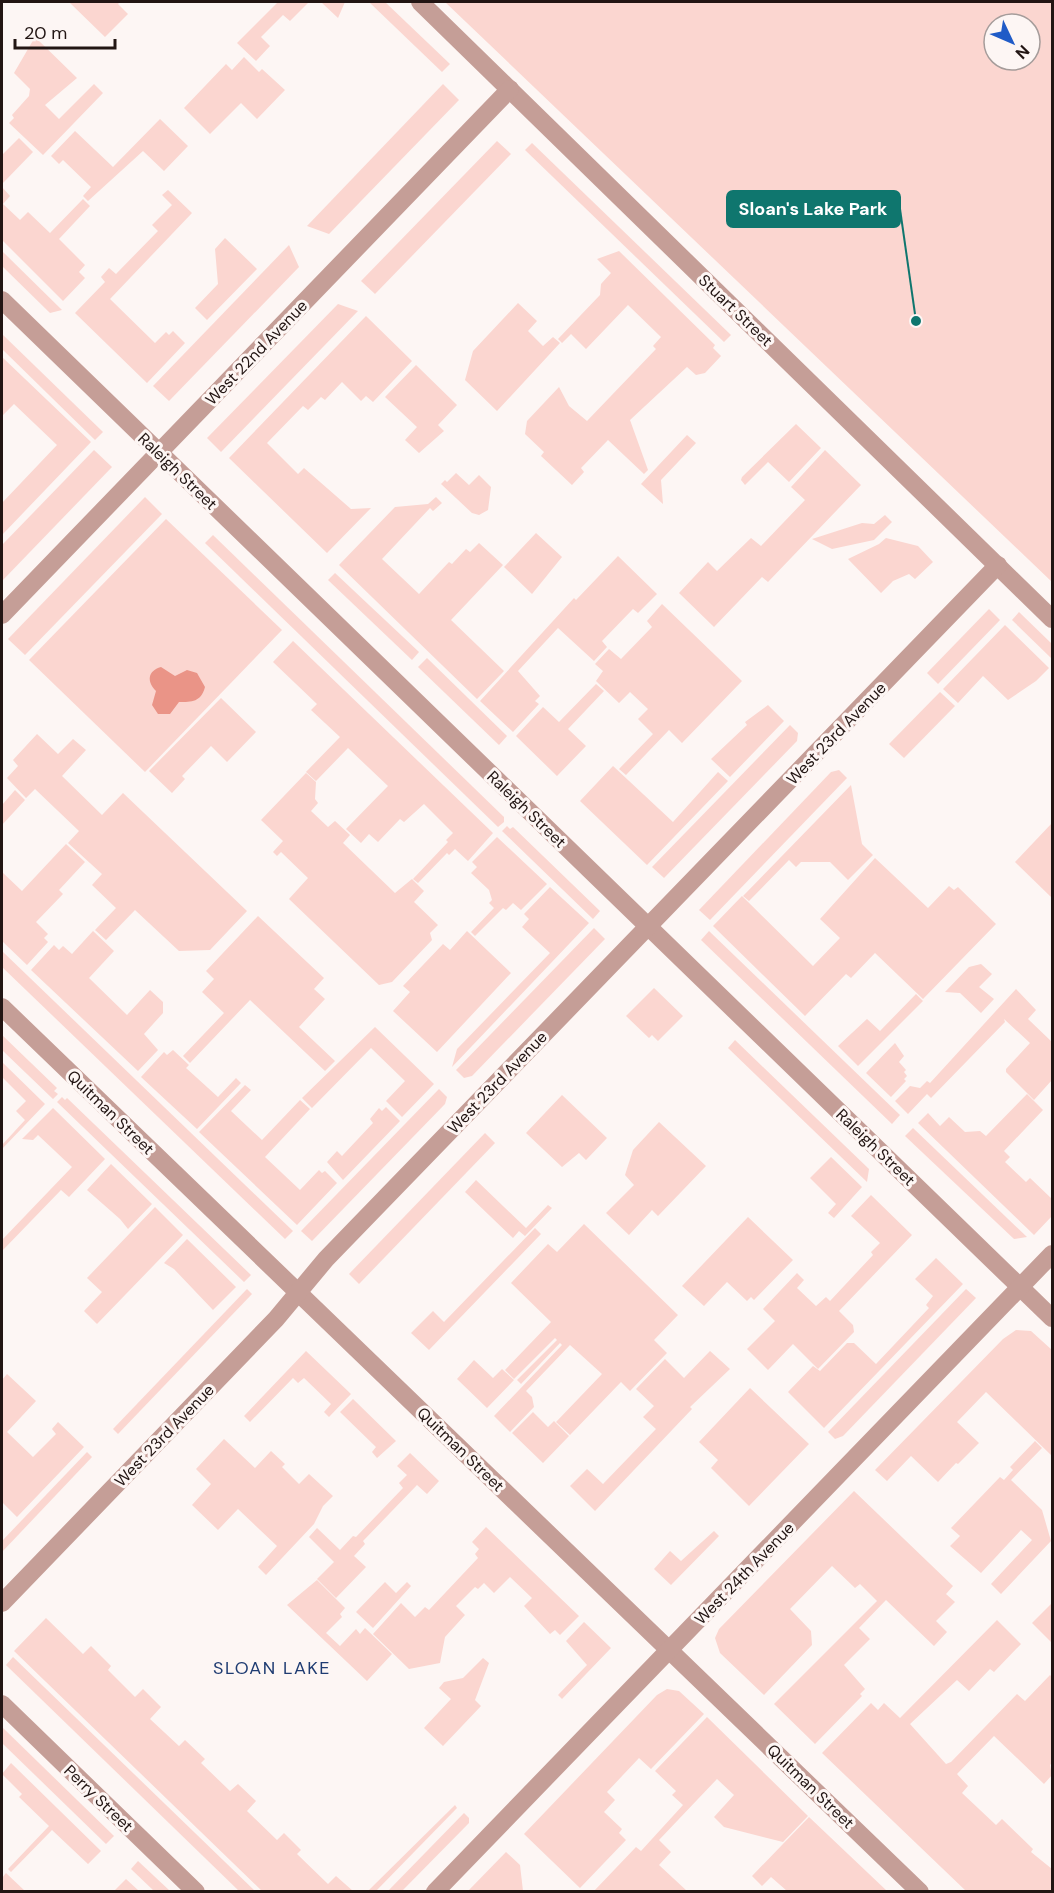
<svg xmlns="http://www.w3.org/2000/svg" width="1054" height="1893" font-family="'DM Sans',sans-serif">
<rect width="100%" height="100%" fill="#fdf6f4"/>
<g fill="#fbd6d0" fill-rule="evenodd">
<polygon points="69,2 120,2 118,4 128,14 105,37"/>
<polygon points="278,2 309,2 290,21 283,15 261,37 270,46 256,61 237,43"/>
<polygon points="321,2 345,2 338,18"/>
<polygon points="369,2 385,2 450,64 442,72"/>
<path d="M445 2H1052V582ZM994 24H1030V60H994Z"/>
<polygon points="35,37 77,78 45,105 59,119 94,84 103,93 43,155 9,123 14,118 12,115 29,96 30,89 14,73"/>
<polygon points="244,57 259,72 262,69 285,90 257,119 241,103 210,134 184,108 226,64 232,70"/>
<polygon points="443,84 459,100 329,234 307,226"/>
<polygon points="160,119 188,146 164,171 143,151 88,201 83,196 91,187 63,160 59,164 51,156 75,131 113,167"/>
<polygon points="19,138 33,152 2,184 2,155"/>
<polygon points="497,141 511,154 375,294 361,281"/>
<polygon points="532,143 731,335 724,342 525,150"/>
<polygon points="2,187 10,196 3,204 20,220 28,212 50,233 83,199 90,206 59,239 85,265 79,272 85,278 63,301 2,240"/>
<polygon points="168,190 192,213 110,299 155,343 166,332 169,335 173,331 185,343 147,383 75,313 105,282 101,277 109,268 116,274 158,231 152,225 172,205 162,195"/>
<polygon points="225,238 257,269 207,320 195,308 218,284 215,249"/>
<polygon points="289,245 299,267 169,401 153,386"/>
<polygon points="2,251 62,310 50,313 2,266"/>
<polygon points="619,251 715,345 713,348 721,356 705,373 696,375 687,367 630,420 648,470 644,474 608,440 581,468 584,472 572,485 541,456 544,452 525,434 527,421 559,387 569,406 587,421 656,349 653,346 661,337 628,305 586,349 571,334 562,343 558,339 600,295 601,284 611,273 597,259"/>
<polygon points="518,303 537,321 528,331 543,346 553,337 560,343 497,411 465,380 473,351"/>
<polygon points="338,304 358,311 221,452 207,438"/>
<polygon points="366,316 412,361 373,402 366,396 361,401 342,382 325,400 321,397 308,410 303,406 267,443 298,474 304,468 351,509 371,508 327,553 229,458"/>
<polygon points="2,334 103,432 95,440 2,349"/>
<polygon points="2,357 91,442 2,535 2,503 57,445 14,404 2,416"/>
<polygon points="416,365 457,405 438,425 444,431 419,453 405,440 417,427 385,397"/>
<polygon points="796,424 821,448 789,482 768,462 745,485 741,480 742,477"/>
<polygon points="687,435 696,443 661,480 663,504 641,484"/>
<polygon points="94,450 112,467 2,581 2,545"/>
<polygon points="825,450 861,485 768,582 762,577 714,627 679,593 708,562 717,571 751,538 761,546 805,500 791,487"/>
<polygon points="456,473 469,485 479,475 491,487 488,510 479,515 472,513 441,484 445,480 447,482"/>
<polygon points="145,497 162,514 25,655 8,639"/>
<polygon points="436,497 442,503 433,511 430,508 382,559 419,594 449,562 452,564 466,549 470,552 479,543 503,565 451,620 504,671 477,699 339,565 395,507 428,504"/>
<polygon points="885,515 892,522 874,540 832,549 812,539 862,523 874,524"/>
<polygon points="166,519 282,630 145,772 29,660"/>
<polygon points="536,533 562,557 532,594 504,567"/>
<polygon points="213,535 504,817 504,822 498,827 205,543"/>
<polygon points="886,538 918,546 933,562 915,579 909,574 893,581 881,593 848,559 879,544"/>
<polygon points="618,556 657,594 638,613 633,609 602,641 607,647 594,661 558,628 518,671 540,696 535,701 539,704 513,732 480,701 574,598 576,600"/>
<polygon points="335,573 419,652 412,660 328,580"/>
<polygon points="662,604 742,681 682,743 669,730 626,775 619,769 653,734 638,719 648,709 630,692 619,703 596,681 603,671 595,664 609,649 621,659 652,627 647,621"/>
<polygon points="989,609 1000,620 938,684 927,673"/>
<polygon points="1019,612 1052,644 1052,659 1012,620"/>
<polygon points="1005,625 1049,668 1036,681 1008,700 983,676 958,703 943,689"/>
<polygon points="293,641 493,833 468,861 455,849 449,855 447,853 418,883 413,879 448,842 446,840 453,833 424,804 404,822 400,819 378,842 369,834 361,843 346,829 388,786 348,748 316,781 306,772 340,737 311,710 317,704 273,662"/>
<polygon points="427,658 507,736 499,745 418,667"/>
<polygon points="596,684 604,691 568,729 586,746 557,776 516,736 543,707 559,722"/>
<polygon points="940,692 955,706 904,758 889,744"/>
<polygon points="221,698 256,732 227,762 211,746 182,776 185,779 172,793 149,771"/>
<polygon points="768,705 784,721 730,777 711,759 747,725 745,722"/>
<polygon points="790,725 798,733 797,741 664,878 652,867"/>
<polygon points="37,734 58,754 73,739 86,750 62,776 102,815 123,793 247,911 210,950 179,951 135,910 106,940 95,930 116,908 92,885 102,874 68,843 79,831 35,789 26,798 7,778 18,766 13,760"/>
<polygon points="613,766 673,822 718,772 728,781 647,865 580,801"/>
<polygon points="839,770 847,778 710,920 699,910 831,772"/>
<polygon points="306,773 316,782 315,799 318,803 311,811 328,827 335,821 350,835 343,843 395,893 412,879 424,891 414,902 438,925 430,933 432,940 392,982 379,985 289,899 308,878 281,852 277,856 273,852 283,841 261,820"/>
<polygon points="851,785 862,844 873,855 848,880 830,862 801,862 796,867 789,860 749,901 743,896"/>
<polygon points="15,790 25,800 2,825 2,805"/>
<polygon points="1052,823 1052,898 1015,862"/>
<polygon points="507,826 510,829 513,827 600,911 593,919 502,831"/>
<polygon points="497,837 547,884 521,910 513,903 506,910 503,908 475,936 471,932 494,908 489,903 492,900 489,890 471,873 477,867 472,862"/>
<polygon points="66,844 85,862 59,890 63,894 36,922 48,934 44,938 48,942 27,965 2,941 2,872 22,891"/>
<polygon points="875,858 928,908 949,886 954,890 958,887 996,924 923,999 875,953 851,978 846,974 805,1016 713,926 742,896 813,966 840,938 820,919"/>
<polygon points="550,887 589,923 452,1067 457,1049 550,953 522,927 529,919 524,914"/>
<polygon points="258,916 324,978 314,989 325,999 299,1027 335,1061 325,1071 250,1000 190,1063 183,1056 224,1013 202,992 214,979 206,971"/>
<polygon points="594,928 605,939 472,1076 464,1078 456,1070"/>
<polygon points="93,931 114,951 89,978 127,1015 150,990 163,1002 163,1013 144,1034 158,1050 138,1071 31,970 54,945 59,950 63,946 72,954"/>
<polygon points="467,931 511,973 437,1052 393,1011 410,992 403,986 443,944 450,950"/>
<polygon points="709,931 900,1115 892,1124 701,940"/>
<polygon points="2,951 293,1231 285,1239 2,967"/>
<polygon points="981,964 992,974 979,987 994,999 981,1013 960,993 945,992 969,967"/>
<polygon points="654,988 683,1016 658,1041 652,1035 649,1038 626,1016"/>
<polygon points="1016,989 1036,1010 1028,1019 1052,1042 1052,1080 1034,1100 1006,1072 1006,1069 1030,1043 1004,1019 1005,1022 931,1098 927,1094 908,1114 895,1101 910,1086 920,1088 927,1081 930,1083"/>
<polygon points="916,994 923,1001 858,1066 838,1046 867,1019 880,1031"/>
<polygon points="375,1027 434,1084 402,1117 386,1101 405,1081 371,1048 312,1108 302,1098"/>
<polygon points="2,1035 57,1088 54,1091 58,1094 53,1099 2,1050"/>
<polygon points="735,1040 869,1169 867,1182 728,1048"/>
<polygon points="895,1043 904,1056 899,1062 906,1070 904,1072 907,1076 904,1079 906,1081 891,1097 866,1073"/>
<polygon points="173,1050 189,1065 186,1068 218,1097 236,1078 241,1083 197,1129 141,1077 164,1052 167,1055"/>
<polygon points="2,1062 45,1104 2,1149 2,1145 25,1120 16,1111 26,1101 2,1077"/>
<polygon points="245,1085 251,1090 231,1111 262,1140 300,1100 310,1109 265,1157 300,1190 319,1170 322,1173 325,1171 337,1183 297,1225 199,1132"/>
<polygon points="439,1089 447,1097 445,1104 312,1241 301,1231"/>
<polygon points="1027,1094 1043,1110 1004,1151 1010,1157 1005,1162 1026,1182 1030,1178 1052,1199 1052,1216 1034,1235 918,1123 928,1113 940,1126 949,1117 965,1132 980,1131 986,1136"/>
<polygon points="562,1095 607,1138 586,1160 579,1153 562,1167 526,1133"/>
<polygon points="62,1097 65,1100 67,1098 251,1275 244,1282 57,1102"/>
<polygon points="386,1107 400,1121 343,1180 327,1162 337,1151 342,1156 373,1123 370,1119 379,1108 382,1111"/>
<polygon points="53,1108 105,1159 69,1197 61,1190 2,1251 2,1240 72,1167 38,1135 33,1140 22,1139"/>
<polygon points="659,1122 706,1166 658,1216 652,1210 629,1235 606,1213 634,1185 625,1175 633,1150"/>
<polygon points="913,1128 1027,1237 1014,1239 905,1136"/>
<polygon points="485,1133 495,1143 359,1284 349,1274"/>
<polygon points="831,1157 862,1187 834,1218 828,1213 836,1204 810,1178"/>
<polygon points="111,1164 152,1204 128,1229 120,1219 87,1190"/>
<polygon points="476,1180 526,1228 548,1205 552,1208 525,1236 519,1231 513,1238 465,1192"/>
<polygon points="871,1195 912,1235 839,1311 853,1325 854,1332 818,1369 793,1344 768,1370 747,1349 775,1321 763,1309 797,1273 804,1280 797,1288 816,1306 826,1297 830,1301 873,1255 871,1252 880,1243 851,1216"/>
<polygon points="155,1207 183,1235 97,1324 84,1311 102,1292 87,1278"/>
<polygon points="748,1217 793,1260 754,1300 751,1297 747,1301 727,1282 704,1306 682,1286"/>
<polygon points="584,1224 678,1315 654,1340 667,1353 630,1391 621,1382 570,1435 556,1422 602,1374 570,1345 526,1391 532,1397 534,1407 510,1432 494,1416 562,1345 560,1343 521,1384 517,1380 557,1340 555,1338 514,1379 505,1370 551,1322 511,1283 548,1244 557,1252"/>
<polygon points="535,1228 541,1234 429,1350 411,1333 433,1311 444,1322"/>
<polygon points="187,1239 236,1287 213,1310 174,1269 164,1263"/>
<polygon points="936,1258 963,1284 824,1428 788,1392 813,1366 820,1371 847,1343 854,1343 876,1364 929,1308 926,1305 933,1296 915,1279"/>
<polygon points="247,1289 252,1294 118,1434 113,1429"/>
<polygon points="966,1289 976,1298 843,1436 835,1439 828,1432"/>
<polygon points="1016,1330 1031,1331 1052,1350 1052,1456 986,1392 957,1422 979,1443 958,1464 956,1463 938,1482 911,1456 887,1481 875,1470 1003,1339"/>
<polygon points="306,1351 351,1394 329,1417 324,1412 331,1404 304,1378 298,1383 293,1378 250,1422 244,1416"/>
<polygon points="710,1351 730,1369 690,1407 692,1409 595,1511 570,1486 587,1469 603,1484 656,1429 643,1417 654,1406 636,1389 665,1359 684,1378"/>
<polygon points="474,1360 493,1378 502,1369 514,1380 487,1408 457,1379"/>
<polygon points="7,1374 36,1401 7,1432 33,1457 56,1434 52,1429 58,1422 84,1447 17,1517 2,1502 2,1380"/>
<polygon points="750,1388 809,1444 749,1506 711,1468 718,1460 699,1442"/>
<polygon points="353,1399 396,1441 377,1458 372,1452 376,1447 340,1412"/>
<polygon points="533,1412 548,1427 554,1421 569,1436 543,1463 512,1433"/>
<polygon points="224,1439 255,1468 271,1451 285,1464 282,1467 299,1484 309,1474 333,1496 323,1506 314,1524 266,1575 258,1567 277,1546 238,1509 218,1530 192,1505 211,1484 196,1469"/>
<polygon points="1035,1441 1042,1448 1011,1480 1042,1510 1051,1541 1001,1594 991,1584 1032,1540 1021,1530 981,1573 950,1546 960,1536 951,1528 1000,1477 1004,1480 1013,1470 1010,1467"/>
<polygon points="87,1452 92,1457 2,1552 2,1541"/>
<polygon points="410,1453 439,1481 427,1494 417,1485 363,1541 365,1544 354,1556 366,1567 336,1598 317,1579 334,1562 309,1537 317,1528 340,1550 353,1536 356,1537 403,1488 399,1483 407,1475 397,1466"/>
<polygon points="854,1491 953,1586 946,1594 955,1602 936,1621 947,1632 934,1646 886,1600 859,1628 870,1639 844,1665 865,1689 860,1694 862,1696 815,1744 774,1704 877,1601 860,1584 855,1588 832,1566 790,1609 811,1631 812,1645 764,1695 720,1653 715,1638 719,1629"/>
<polygon points="486,1527 579,1616 560,1635 555,1630 550,1634 524,1606 532,1598 510,1577 494,1593 484,1583 478,1589 475,1587 456,1606 465,1615 445,1637 440,1663 409,1669 373,1634 401,1603 415,1617 425,1607 429,1610 478,1558 475,1554 479,1549 472,1542"/>
<polygon points="714,1531 719,1536 671,1585 654,1569 670,1551 681,1561"/>
<polygon points="317,1580 345,1608 340,1614 342,1617 326,1633 340,1646 356,1629 360,1634 365,1628 392,1654 367,1681 287,1605"/>
<polygon points="385,1582 396,1593 407,1582 411,1586 373,1628 356,1612"/>
<polygon points="1052,1603 1052,1643 1032,1623"/>
<polygon points="46,1618 83,1654 91,1646 111,1666 108,1670 135,1697 143,1689 161,1707 150,1719 179,1746 185,1740 205,1759 201,1763 230,1791 238,1784 256,1801 247,1811 277,1840 284,1833 301,1850 297,1854 328,1884 336,1876 353,1891 262,1891 14,1651"/>
<polygon points="997,1620 1021,1644 994,1672 990,1669 969,1691 957,1680 910,1724 946,1764 951,1762 1017,1694 1025,1701 1050,1675 1052,1677 1052,1763 1050,1765 1052,1775 1044,1784 994,1736 957,1774 968,1786 962,1793 996,1825 1002,1819 1033,1849 1031,1852 1052,1869 1052,1891 966,1891 822,1753 871,1703 878,1710 884,1703 900,1718"/>
<polygon points="584,1622 611,1648 562,1699 558,1695 587,1665 566,1641"/>
<polygon points="13,1657 255,1891 239,1891 6,1665"/>
<polygon points="483,1658 489,1663 475,1700 481,1706 443,1746 424,1728 451,1699 439,1688 444,1682 463,1678"/>
<polygon points="667,1689 679,1691 704,1714 651,1769 639,1758 607,1792 615,1800 604,1812 622,1829 619,1833 626,1840 580,1888 524,1834 657,1695"/>
<polygon points="707,1717 808,1816 783,1842 724,1827 714,1817 734,1795 717,1779 659,1840 671,1852 659,1865 687,1891 594,1891 636,1847 641,1851 683,1805 672,1795 676,1791 655,1771"/>
<polygon points="2,1727 114,1836 106,1844 2,1743"/>
<polygon points="11,1763 101,1851 88,1864 52,1830 11,1872 8,1869 49,1826 19,1797 22,1794 2,1774"/>
<polygon points="455,1805 457,1808 376,1891 368,1891"/>
<polygon points="464,1813 469,1818 469,1823 402,1891 388,1891"/>
<polygon points="809,1817 887,1891 787,1891 771,1877 762,1886 752,1876"/>
<polygon points="506,1852 520,1865 523,1891 468,1891"/>
<polygon points="138,1861 170,1891 154,1891 131,1869"/>
<polygon points="6,1873 25,1891 2,1891 2,1878"/>
<polygon points="126,1879 139,1891 114,1891"/>
</g>
<path fill="#ea9487" d="M161 667 175 676 187 670 197 673 205 687C201 702 192 702 179 702L170 714H158L152 705 156 691C147 682 147 671 161 667Z"/>
<g fill="none" stroke-linecap="round" stroke-linejoin="round">
<g stroke="#c59e97" stroke-width="18">
<polyline points="420,2 1052,619"/>
<polyline points="2,300 1052,1318"/>
<polyline points="2,615 510,89"/>
<polyline points="2,1007 920,1892"/>
<polyline points="2,1603 276,1319 326,1259 998,565"/>
<polyline points="2,1704 196,1892"/>
<polyline points="435,1892 1052,1254"/>
</g>
</g>
<g text-anchor="middle" stroke-width="6" stroke-linejoin="round" paint-order="stroke">
<g font-size="16" fill="#221513" stroke="#fdf6f4">
<text transform="translate(736 310) rotate(44)" y="6">Stuart Street</text>
<text transform="translate(256 352) rotate(-46)" y="6">West 22nd Avenue</text>
<text transform="translate(178 471) rotate(44)" y="6">Raleigh Street</text>
<text transform="translate(836 733) rotate(-46)" y="6">West 23rd Avenue</text>
<text transform="translate(527 809) rotate(44)" y="6">Raleigh Street</text>
<text transform="translate(497 1082) rotate(-46)" y="6">West 23rd Avenue</text>
<text transform="translate(111 1112) rotate(44)" y="6">Quitman Street</text>
<text transform="translate(876 1147) rotate(44)" y="6">Raleigh Street</text>
<text transform="translate(164 1435) rotate(-46)" y="6">West 23rd Avenue</text>
<text transform="translate(461 1449) rotate(44)" y="6">Quitman Street</text>
<text transform="translate(744 1573) rotate(-46)" y="6">West 24th Avenue</text>
<text transform="translate(811 1786) rotate(44)" y="6">Quitman Street</text>
<text transform="translate(99 1798) rotate(44)" y="6">Perry Street</text>
</g>
<g font-size="18" letter-spacing="1.5" fill="#1f3c72" stroke="#fdf6f4">
<text x="272" y="1674">SLOAN LAKE</text>
</g>
</g>
<path fill="none" stroke="#0f766e" stroke-width="2" d="M916 321L900 209"/>
<circle fill="#0f766e" stroke="#fdf6f4" stroke-width="2" cx="916" cy="321" r="6"/>
<rect fill="#0f766e" stroke="#0f766e" stroke-width="2" x="727" y="191" width="173" height="36" rx="6"/>
<g font-size="18" text-anchor="middle" font-weight="bold" fill="#fff">
<text x="813" y="215">Sloan's Lake Park</text>
</g>
<rect width="1054" height="1893" fill="none" stroke="#221513" stroke-width="6"/>
<g transform="translate(1012 42) rotate(134)"><circle r="28" fill="#fdf6f4" stroke="#a59c9a" stroke-width="1.5"/>
<path d="M0-4.5L10 22L0 15L-10 22Z" fill="#205bc7"/>
<text y="-9" font-size="16" font-weight="bold" text-anchor="middle" fill="#221513">N</text>
</g>
<path d="M15 39v9h100v-9" fill="none" stroke="#221513" stroke-width="3"/>
<text x="24" y="39" font-size="18" fill="#221513" stroke="#fdf6f4" stroke-width="4.5" paint-order="stroke">20 m</text>
</svg>
